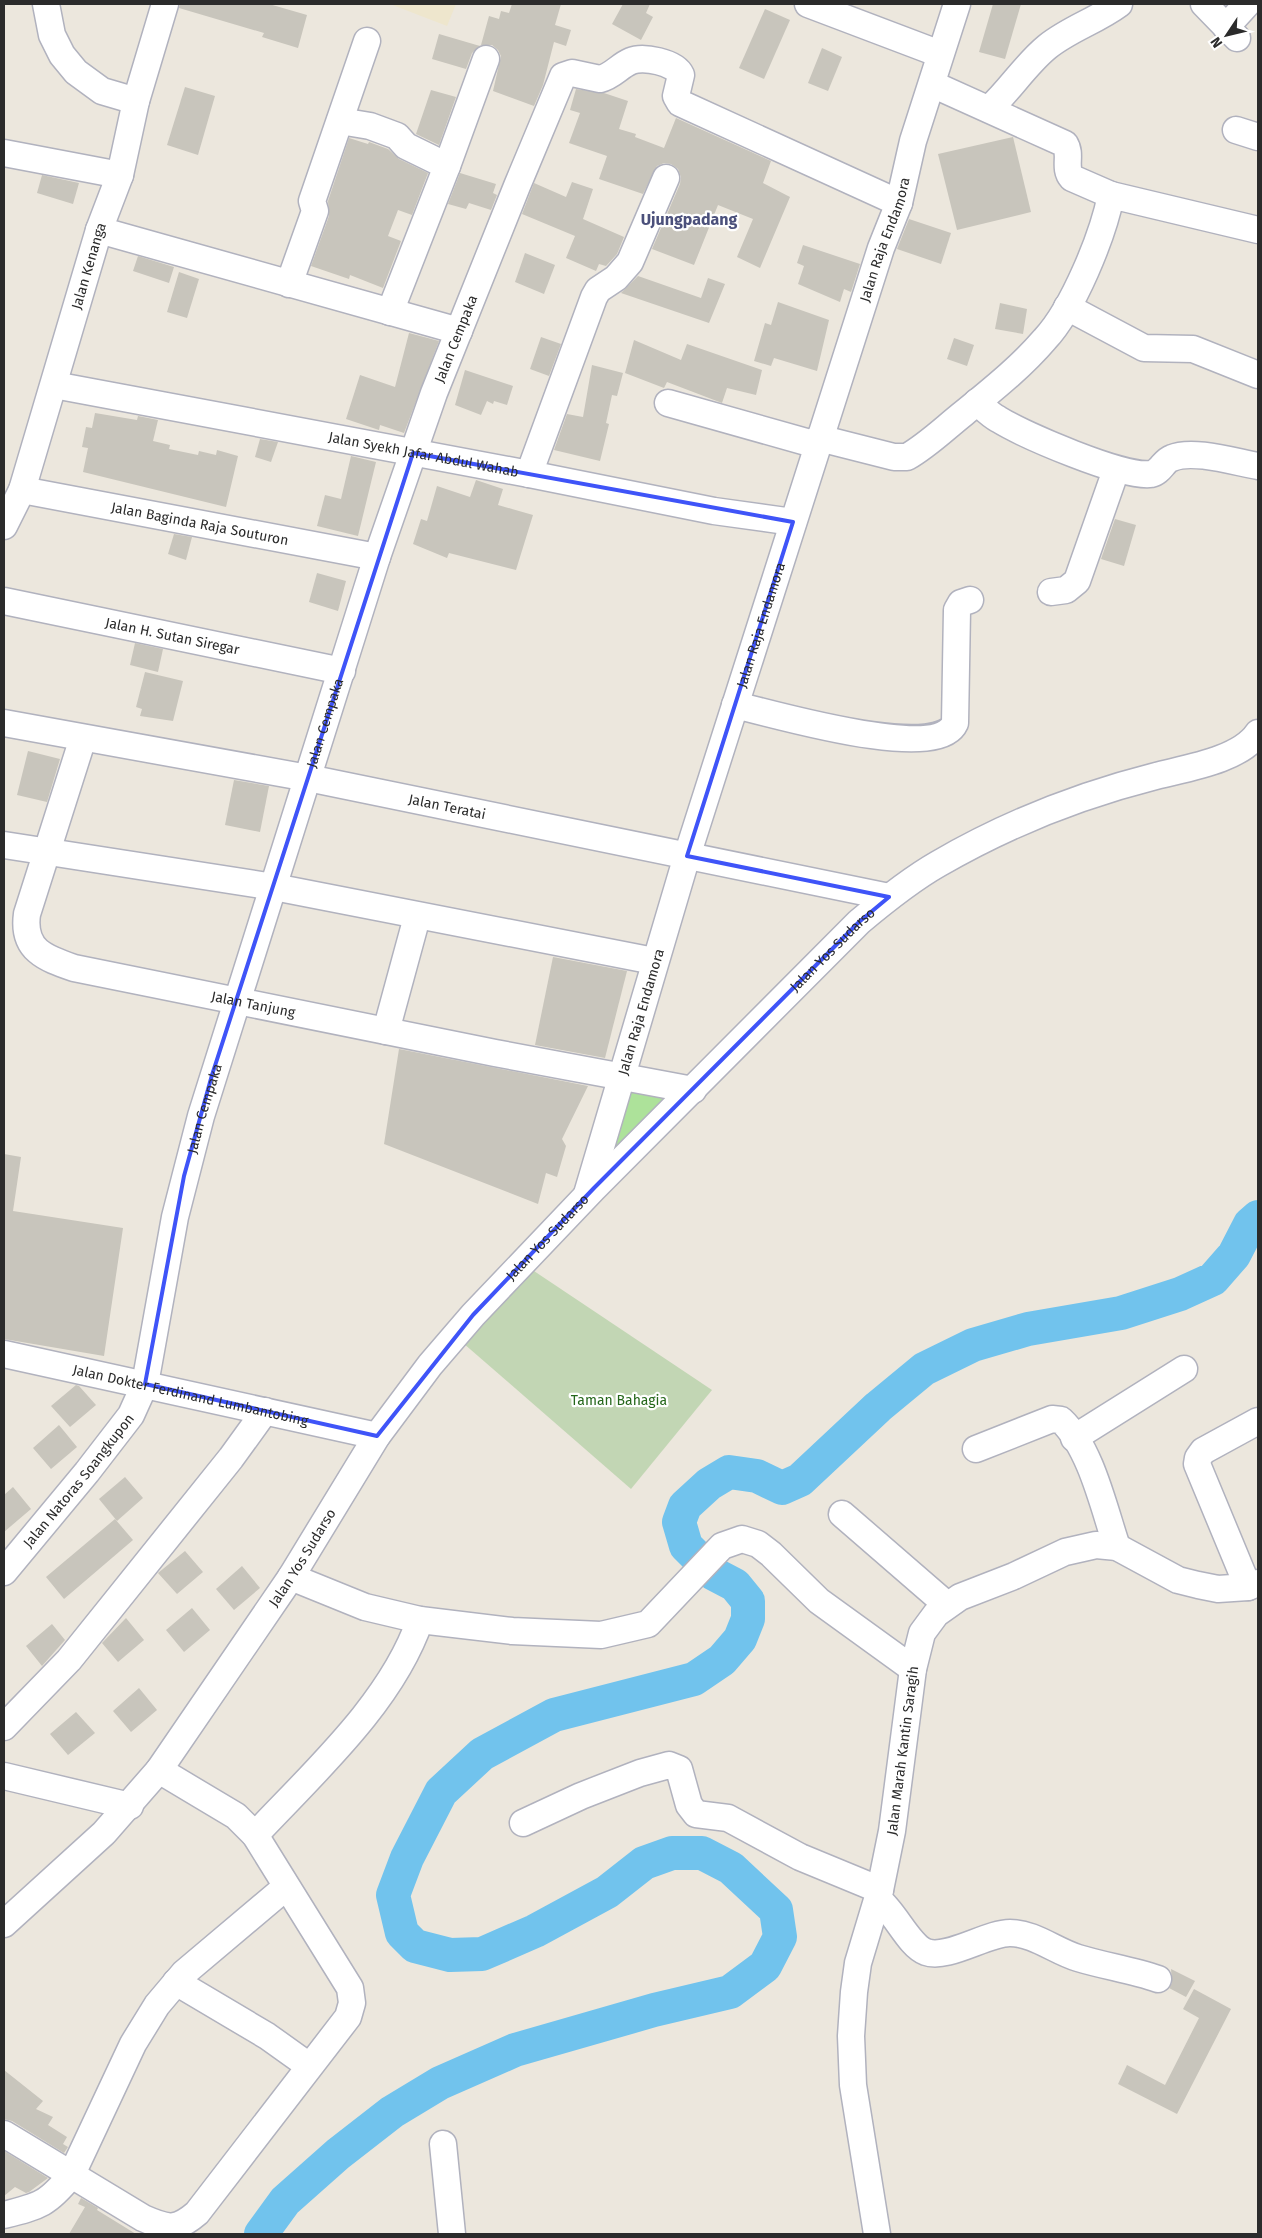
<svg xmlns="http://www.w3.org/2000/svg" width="1262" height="2238" font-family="'Fira Sans',sans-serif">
<rect width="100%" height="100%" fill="#ece7dd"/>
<polygon fill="#eee6cd" points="390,4 456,4 447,26"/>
<polygon fill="#ade29a" points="623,1080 686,1092 593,1187"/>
<polygon fill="#c2d6b4" points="528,1267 712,1390 631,1489 463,1343"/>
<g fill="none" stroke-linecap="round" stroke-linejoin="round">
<polyline stroke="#71c3ed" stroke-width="34" points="261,2234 285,2201 338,2154 392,2112 440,2083 515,2050 654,2010 730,1992 765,1966 780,1937 776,1910 731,1868 702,1853 672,1853 644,1863 607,1892 535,1931 482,1954 450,1955 415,1946 402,1933 393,1895 407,1858 441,1792 482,1754 554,1715 694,1679 722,1660 740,1639 748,1619 748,1601 735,1585 714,1574 686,1546 679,1522 685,1506 709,1484 729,1472 757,1476 782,1488 800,1480 878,1407 924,1369 973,1345 1028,1329 1121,1313 1180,1294 1213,1279 1234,1255 1250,1224 1258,1217"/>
</g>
<g fill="#c8c5bc">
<polygon points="180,4 269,4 307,15 298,48 262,37 264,33 179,8"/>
<polygon points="512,4 561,4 555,25 571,30 566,46 554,42 543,85 534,106 493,91 501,56 498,50 492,45 481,45 489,16 499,19 501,11 509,13"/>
<polygon points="623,4 650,4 646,13 653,17 641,40 612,24"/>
<polygon points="993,4 1021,4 1005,59 979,52"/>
<polygon points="765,9 790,20 764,79 739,68"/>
<polygon points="439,34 480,46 472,53 466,69 432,59"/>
<polygon points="822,48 842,57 828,91 808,83"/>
<polygon points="185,87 215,96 198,155 167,145"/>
<polygon points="576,89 604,93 628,101 619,129 636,134 635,137 664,148 676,118 771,161 763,183 790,197 760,268 737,257 753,219 718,205 694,265 652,249 680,184 681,177 678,169 671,164 664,163 657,166 643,194 599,179 607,156 569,143 580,113 570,110"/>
<polygon points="431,90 456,97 439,145 416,134"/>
<polygon points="1013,137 1031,212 957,230 938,154"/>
<polygon points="349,138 368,144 369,142 388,149 399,159 428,173 412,215 398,210 388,236 401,241 383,288 350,275 349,279 311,266 329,216 328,201"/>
<polygon points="460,173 496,184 493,193 497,195 491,210 469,203 466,209 448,204"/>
<polygon points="42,175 79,183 73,204 37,193"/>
<polygon points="572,182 593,189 583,219 624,237 617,254 606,266 599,264 596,271 566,258 575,236 522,214 534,183 566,197"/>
<polygon points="909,219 951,233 941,264 897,249"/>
<polygon points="803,245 860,264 851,292 844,289 840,302 798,284 804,266 797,263"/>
<polygon points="525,253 555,265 544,294 515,282"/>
<polygon points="138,256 174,267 169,283 133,271"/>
<polygon points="179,272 199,279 187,318 167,312"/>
<polygon points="638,276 701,298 708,278 725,284 709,323 621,293"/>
<polygon points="778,302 829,320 817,371 774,358 771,366 754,361 765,323 771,325"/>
<polygon points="1000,303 1027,309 1023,334 995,329"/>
<polygon points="409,333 439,341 404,433 380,425 379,430 346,419 360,375 395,387"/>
<polygon points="541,337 561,344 549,376 530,369"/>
<polygon points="954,338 974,345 967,366 947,359"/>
<polygon points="634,340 681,360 687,344 762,370 756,395 727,388 722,403 667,382 664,388 625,373"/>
<polygon points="592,365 623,373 617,396 612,395 606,423 609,424 600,461 554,450 567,414 583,417"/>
<polygon points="465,370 513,386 507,405 494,401 493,404 487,401 481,415 455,405"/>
<polygon points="95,413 137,420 138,416 158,420 153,441 170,445 169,449 198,455 199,451 216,455 217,450 238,456 226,507 83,472 88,448 82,447 86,427 92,428"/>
<polygon points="260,439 278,442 271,462 255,457"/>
<polygon points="351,456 376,462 358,536 317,526 325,495 341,499"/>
<polygon points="476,480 503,489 498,505 533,515 516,570 449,553 447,558 413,544 421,519 427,521 437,486 470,497"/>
<polygon points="1115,519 1136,525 1124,566 1101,559"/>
<polygon points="174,534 192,537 186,560 168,554"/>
<polygon points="317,573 346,581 338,611 309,602"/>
<polygon points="135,643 163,649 158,672 130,665"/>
<polygon points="145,672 183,681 173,721 140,716 142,709 136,707"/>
<polygon points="28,751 60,759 47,802 17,795"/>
<polygon points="234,780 269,786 260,832 225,825"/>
<polygon points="553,957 627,971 605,1058 535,1045"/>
<polygon points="399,1049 588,1086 562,1139 566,1146 557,1177 546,1173 538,1204 384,1144"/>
<polygon points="4,1154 21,1157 13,1211 123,1228 104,1356 4,1339"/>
<polygon points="76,1385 79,1386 96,1405 70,1427 51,1406"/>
<polygon points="59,1425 77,1447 51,1469 33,1448"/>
<polygon points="125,1477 143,1498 117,1521 99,1499"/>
<polygon points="13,1487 31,1509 4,1532 4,1495"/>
<polygon points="115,1519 133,1540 64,1599 46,1577"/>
<polygon points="185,1551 203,1572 177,1594 158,1573"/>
<polygon points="242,1566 260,1588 234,1610 216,1589"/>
<polygon points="192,1608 210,1630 184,1652 166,1630"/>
<polygon points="126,1618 144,1640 118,1662 102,1643"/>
<polygon points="52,1624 65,1640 42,1666 26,1646"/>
<polygon points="139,1688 157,1710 131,1732 113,1711"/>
<polygon points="76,1712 95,1733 68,1755 50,1734"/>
<polygon points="1171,1969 1195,1981 1186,1997 1169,1988 1172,1983"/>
<polygon points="1194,1989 1231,2009 1177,2114 1118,2084 1127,2065 1165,2085 1199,2018 1183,2009"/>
<polygon points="4,2070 43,2101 36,2109 53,2117 48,2125 67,2137 63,2144 68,2147 64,2153 12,2121 4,2119"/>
<polygon points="4,2151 48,2178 29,2192 26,2193 15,2187 4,2196"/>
<polygon points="81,2198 98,2208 97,2210 136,2234 69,2234 85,2207 78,2204"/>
</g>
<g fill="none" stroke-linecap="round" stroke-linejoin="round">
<defs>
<g id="minor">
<polyline points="46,4 52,35 62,55 76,72 102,91 136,101"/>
<polyline points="808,4 940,54"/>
<polyline points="1204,4 1237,38"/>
<polyline points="1226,27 1247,4"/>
<path d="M932 84 1065 144C1072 155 1063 168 1072 178L1111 195"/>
<path d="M989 109C1010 90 1025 65 1047 47 1069 29 1096 21 1119 4"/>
<polyline points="340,121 370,126 397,136 406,146 447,166 390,312"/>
<polyline points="1236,130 1258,137"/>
<polyline points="4,153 120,175"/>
<polyline points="447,166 486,59"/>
<polyline points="99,230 459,331"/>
<polyline points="289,284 315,211 312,201 367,41"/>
<polyline points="1067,307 1144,348 1193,349 1258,375"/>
<path id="s1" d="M54 385 529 474 714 511 793 522"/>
<path d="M977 402C984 408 990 415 998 419 1024 435 1123 478 1151 474 1161 472 1163 461 1172 458 1193 449 1235 462 1258 466"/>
<polyline points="668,403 817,445"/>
<path d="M819 438 894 457H907C928 445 945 428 964 413 992 390 1021 367 1045 339 1073 309 1103 236 1111 195L1258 230"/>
<polyline points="529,474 594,297 598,290 616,278 630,262 666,178"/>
<path id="s2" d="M22 490 377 557"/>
<path id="s3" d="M4 526 22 490 99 230 120 175 136 101 165 4"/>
<polyline points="1051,592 1066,590 1077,581 1116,470"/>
<path id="s4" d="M4 601 342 671"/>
<path d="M735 705C771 713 937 763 955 723L957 610 961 603 970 600"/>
<path id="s5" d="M4 723 308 778 889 897"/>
<path id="s6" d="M83 738 27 914C22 950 45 958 74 968L495 1053 693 1090"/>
<polyline points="4,845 274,887 654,961"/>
<polyline points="386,1031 417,917"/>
<path id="s7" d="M587 1194 687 856 881 248 899 203 913 141 957 4"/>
<path id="s8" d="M4 1354 377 1436"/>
<polyline points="1074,1438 1184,1369"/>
<path d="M976 1449 1052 1419 1061 1420C1091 1448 1104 1509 1117 1547"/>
<polyline points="842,1514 947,1605"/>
<path id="s9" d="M4 1572 87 1472 131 1415 145 1384 175 1217 201 1116 377 557 434 393 517 186 563 76 572 73 600 79C613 76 619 66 631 61 643 56 675 62 681 75L676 96 680 103 899 203"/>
<polyline points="291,1577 365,1607 420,1620 512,1631 601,1635 648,1624 722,1546 742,1539 758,1544 771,1554 819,1601 913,1669"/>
<polyline points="1248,1587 1197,1464 1198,1458 1203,1451 1258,1421"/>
<polyline points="4,1727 69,1660 231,1458 265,1411"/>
<polyline points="4,1776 130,1806"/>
<polyline points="523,1823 581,1796 640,1773 669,1765 679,1769 689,1805 696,1814 728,1818 800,1857 880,1890"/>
<path d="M255 1835C314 1772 392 1702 420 1620"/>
<path d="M878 1899C895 1912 909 1946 926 1952 947 1960 987 1933 1010 1933 1034 1933 1055 1951 1078 1958 1104 1966 1132 1970 1158 1979"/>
<path id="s10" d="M4 1924 104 1833 159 1770 291 1577 377 1436 430 1365 473 1315 594 1188 859 922C884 901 910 880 938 864 1005 825 1081 795 1156 776 1187 768 1240 760 1258 733"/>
<polyline points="176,1982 267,2036 309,2066"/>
<path d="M4 2134 143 2218C168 2229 176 2231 197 2213L348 2017 352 2003 350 1988 255 1835 236 1816 159 1770"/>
<polyline points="443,2144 452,2234"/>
<path d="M4 2215C40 2206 48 2204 72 2174L133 2044 157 2005 184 1973 286 1887"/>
<path id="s11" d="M877 2234 853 2085 851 2036 854 1992 858 1963 880 1890 892 1831 913 1669 922 1633 936 1614 960 1597 1014 1576 1065 1552 1096 1545 1117 1547 1178 1580 1198 1585 1218 1589 1248 1587 1258 1583"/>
</g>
</defs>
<use href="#minor" stroke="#b1b2be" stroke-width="29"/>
<use href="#minor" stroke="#fff" stroke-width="26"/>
</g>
<path fill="none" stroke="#3f54f8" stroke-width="4" stroke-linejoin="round" d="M413 453 793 522 687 856 889 897 859 922 594 1188 473 1315 377 1436 145 1384 184 1176 212 1075Z"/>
<g text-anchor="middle" stroke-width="4.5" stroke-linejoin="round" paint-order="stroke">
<g font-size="14" fill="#2b2b2b" stroke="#fff">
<text dy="5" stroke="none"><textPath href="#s7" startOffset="1000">Jalan Raja Endamora</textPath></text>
<text dy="5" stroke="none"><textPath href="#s3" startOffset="274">Jalan Kenanga</textPath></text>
<text dy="5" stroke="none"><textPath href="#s9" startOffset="1328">Jalan Cempaka</textPath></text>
<text dy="5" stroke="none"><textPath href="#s1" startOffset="376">Jalan Syekh Jafar Abdul Wahab</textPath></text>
<text dy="5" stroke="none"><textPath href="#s2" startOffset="181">Jalan Baginda Raja Souturon</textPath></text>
<text dy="5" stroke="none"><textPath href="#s7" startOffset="595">Jalan Raja Endamora</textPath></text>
<text dy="5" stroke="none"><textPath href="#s4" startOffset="172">Jalan H. Sutan Siregar</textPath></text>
<text dy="5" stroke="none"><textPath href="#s9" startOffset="922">Jalan Cempaka</textPath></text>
<text dy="5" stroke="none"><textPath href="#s5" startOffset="451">Jalan Teratai</textPath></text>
<text dy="5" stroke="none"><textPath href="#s10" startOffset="1285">Jalan Yos Sudarso</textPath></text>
<text dy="5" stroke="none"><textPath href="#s6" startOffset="448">Jalan Tanjung</textPath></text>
<text dy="5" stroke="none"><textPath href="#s7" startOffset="190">Jalan Raja Endamora</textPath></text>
<text dy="5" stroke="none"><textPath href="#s9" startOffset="518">Jalan Cempaka</textPath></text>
<text dy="5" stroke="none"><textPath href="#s10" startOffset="880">Jalan Yos Sudarso</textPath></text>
<text dy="5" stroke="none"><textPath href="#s8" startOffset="191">Jalan Dokter Ferdinand Lumbantobing</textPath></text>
<text dy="5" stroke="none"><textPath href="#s9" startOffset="118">Jalan Natoras Soangkupon</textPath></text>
<text dy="5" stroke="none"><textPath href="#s10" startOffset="475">Jalan Yos Sudarso</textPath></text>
<text dy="5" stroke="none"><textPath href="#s11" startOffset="491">Jalan Marah Kantin Saragih</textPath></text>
</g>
<g font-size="14" fill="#25671b" stroke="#fff">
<text x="619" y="1405">Taman Bahagia</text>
</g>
<g font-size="16" font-weight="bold" fill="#4b507b" stroke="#fff">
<text x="689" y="225">Ujungpadang</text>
</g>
</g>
<rect width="1262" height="2238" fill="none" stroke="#2b2b2b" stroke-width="10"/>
<g transform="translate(1227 35) rotate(235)" stroke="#ffffff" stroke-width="4" paint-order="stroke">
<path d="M0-4L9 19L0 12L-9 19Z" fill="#2b2b2b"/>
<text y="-8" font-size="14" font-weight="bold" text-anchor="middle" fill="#2b2b2b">N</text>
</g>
</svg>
